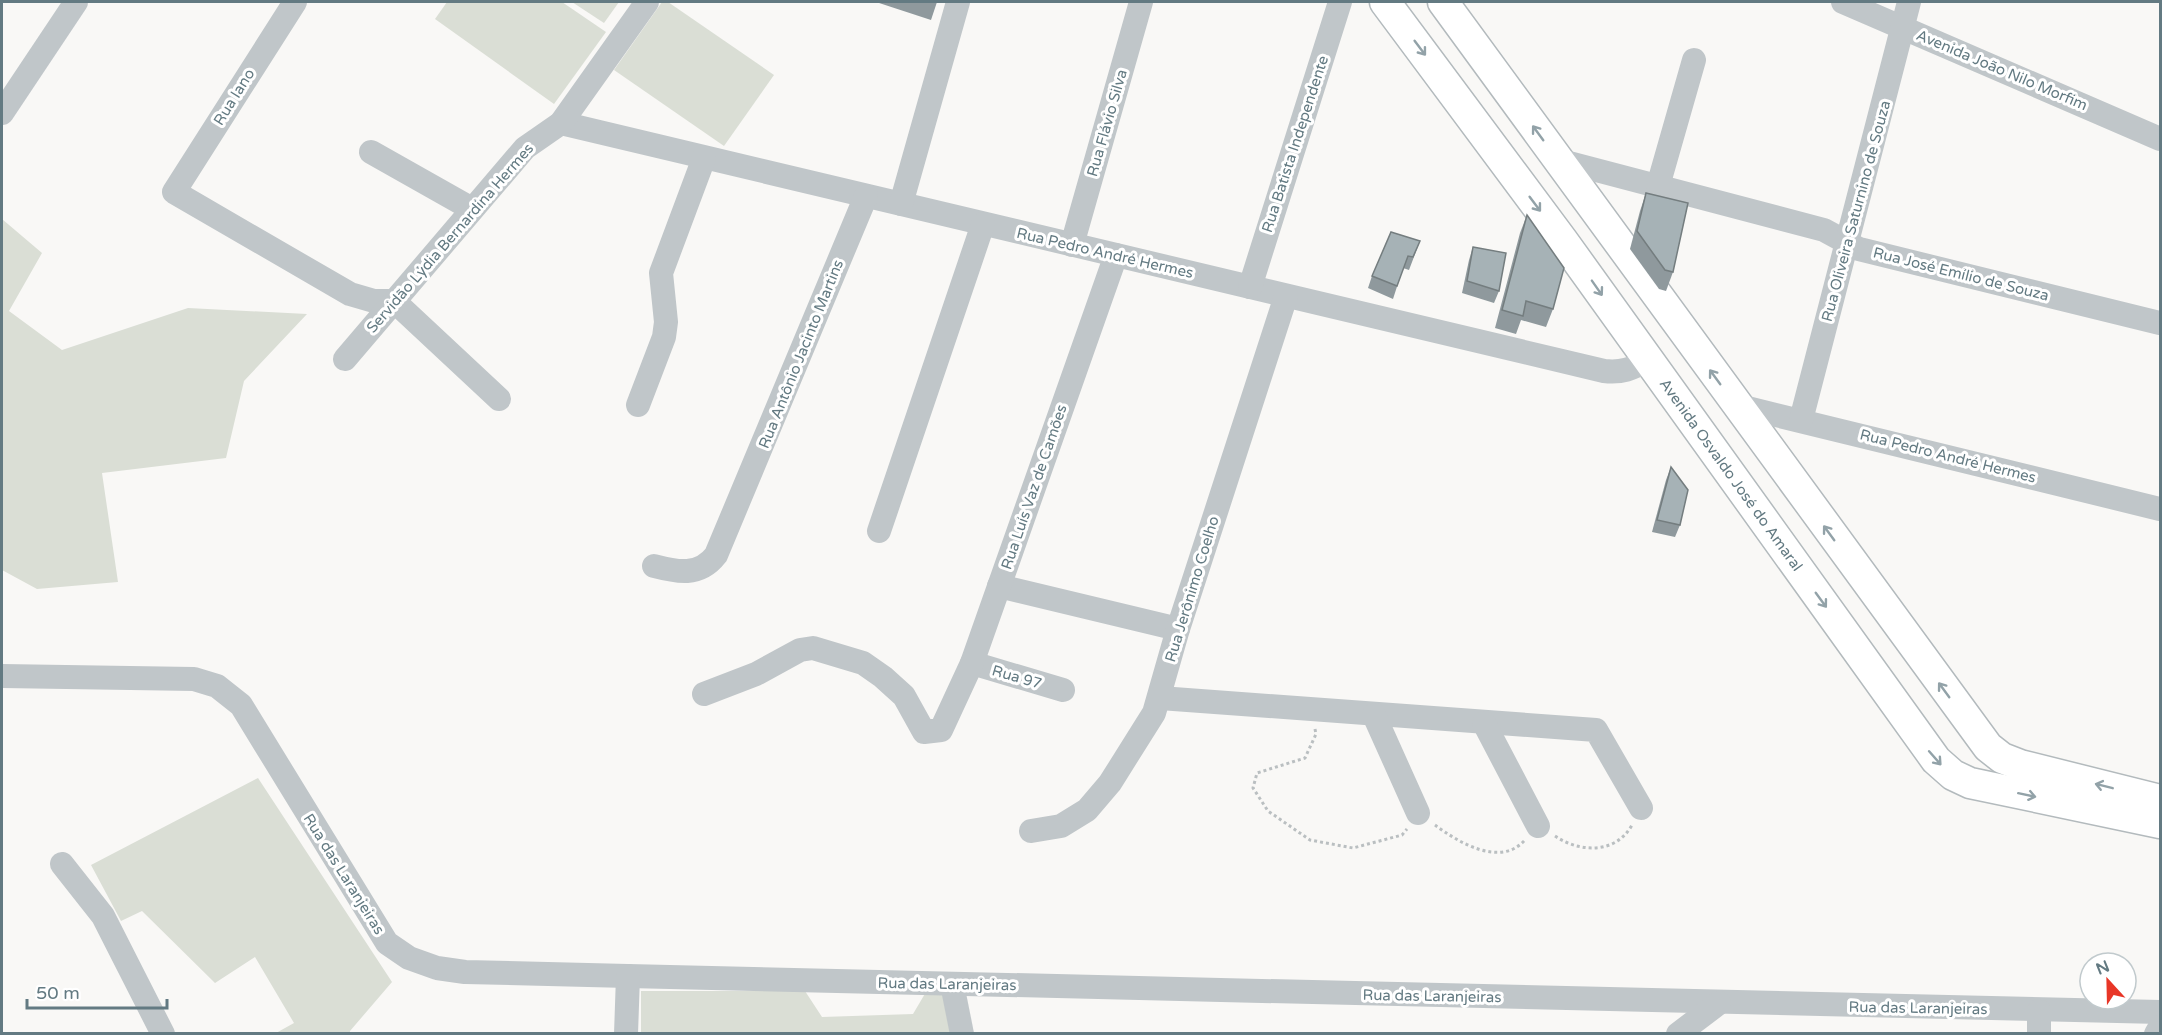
<svg xmlns="http://www.w3.org/2000/svg" width="2162" height="1035" font-family="'Varela Round',sans-serif">
<rect width="100%" height="100%" fill="#f9f8f6"/>
<g fill="#daded5">
<polygon points="447,2 562,2 606,32 554,104 435,19"/>
<polygon points="572,2 619,2 604,23"/>
<polygon points="662,2 668,2 774,75 724,146 614,70"/>
<polygon points="2,219 42,253 9,311 62,350 188,308 307,314 244,381 226,458 102,473 118,582 37,589 2,570"/>
<polygon points="258,778 392,982 350,1031 350,1033 276,1033 294,1023 255,957 215,983 142,911 121,921 91,865"/>
<polygon points="641,991 805,991 822,1017 913,1014 926,992 948,993 955,1034 641,1034"/>
</g>
<g fill="none" stroke-linecap="round" stroke-linejoin="round">
<defs>
<g id="major">
<path id="s1" d="M1385 2 1563 241 1936 760 1953 775 1970 783 2160 823"/>
<polyline points="1443,2 1988,747 2002,758 2020,765 2160,800"/>
</g>
</defs>
<use href="#major" stroke="#b3babd" stroke-width="33"/>
<g stroke="#babfc1" stroke-width="3" stroke-dasharray="3 3" stroke-linecap="butt">
<polyline points="1315,729 1316,734 1305,758 1257,773 1253,788 1268,811 1310,840 1353,848 1402,835 1407,829"/>
<path d="M1435 825C1458 842 1500 868 1525 840"/>
<path d="M1555 836C1580 853 1616 854 1632 825"/>
</g>
<g stroke="#c0c6c9" stroke-width="24">
<polyline points="295,2 174,192 350,294 374,301 394,301 499,399"/>
<polyline points="1843,2 2160,139"/>
<polyline points="2,113 76,2"/>
<path d="M561 123 1604 371C1622 373 1632 369 1647 360"/>
<polyline points="371,152 472,209"/>
<polyline points="1558,160 1824,230 1859,249 2160,323"/>
<polyline points="1658,186 1694,60"/>
<polyline points="901,204 958,2"/>
<polyline points="1072,245 1141,2"/>
<polyline points="1250,287 1340,2"/>
<polyline points="345,359 525,148 561,123 647,2"/>
<polyline points="638,405 664,337 666,322 661,273 704,158"/>
<polyline points="1735,405 2160,509"/>
<polyline points="1801,420 1909,2"/>
<polyline points="879,531 983,224"/>
<path d="M654 566C677 572 699 577 716 555L866 196"/>
<polyline points="999,586 1178,629"/>
<polyline points="972,663 1063,690"/>
<polyline points="2,676 194,679 217,686 241,705 387,943 409,958 437,968 465,972 628,976 2160,1012"/>
<polyline points="704,694 756,674 800,650 813,648 863,663 883,677 904,696 924,732 941,730 972,663 1116,255"/>
<polyline points="1160,698 1596,730 1641,808"/>
<polyline points="1374,715 1418,813"/>
<polyline points="1484,723 1538,826"/>
<polyline points="1031,831 1061,826 1087,810 1110,783 1154,713 1178,629 1286,296"/>
<polyline points="62,864 103,916 163,1034"/>
<polyline points="952,984 962,1034"/>
<polyline points="626,1034 628,976"/>
<polyline points="1678,1034 1719,1003"/>
<polyline points="2039,1034 2039,1011"/>
<polyline points="2156,1034 2160,1027"/>
</g>
<use href="#major" stroke="#fff" stroke-width="30"/>
</g>
<g fill="#8f999d">
<polygon points="876,2 937,2 931,20"/>
<polygon points="1646,193 1673,272 1666,291 1659,289 1630,249 1640,211"/>
<polygon points="1527,215 1553,309 1546,327 1521,320 1516,334 1495,328 1520,233"/>
<polygon points="1420,241 1409,270 1403,268 1393,299 1368,288 1372,276"/>
<polygon points="1473,247 1499,291 1494,303 1462,293 1469,260"/>
<polygon points="1671,467 1680,525 1675,537 1652,532 1666,480"/>
</g>
<g fill="#a6b2b6" stroke="#747d7f" stroke-width="1.5">
<polygon points="1646,193 1688,203 1673,272 1665,270 1637,231"/>
<polygon points="1527,215 1564,268 1553,309 1526,301 1523,316 1502,310"/>
<polygon points="1391,232 1420,241 1413,257 1408,256 1397,286 1372,276"/>
<polygon points="1473,247 1506,253 1499,291 1467,281"/>
<polygon points="1671,467 1688,490 1680,525 1657,520"/>
</g>
<defs><path id="oneway-shaft" d="M-6 0H5M1.5-3L5.5 0L1.5 3" fill="none" stroke-width="1.6" stroke-linecap="round" stroke-linejoin="round" transform="scale(1.5)"/></defs>
<g stroke="#92a2a8">
<use href="#oneway-shaft" transform="translate(1420 48) rotate(53)"/>
<use href="#oneway-shaft" transform="translate(1538 133) rotate(-126)"/>
<use href="#oneway-shaft" transform="translate(1535 204) rotate(53)"/>
<use href="#oneway-shaft" transform="translate(1597 288) rotate(55)"/>
<use href="#oneway-shaft" transform="translate(1715 377) rotate(-126)"/>
<use href="#oneway-shaft" transform="translate(1829 533) rotate(-126)"/>
<use href="#oneway-shaft" transform="translate(1821 600) rotate(54)"/>
<use href="#oneway-shaft" transform="translate(1944 690) rotate(-126)"/>
<use href="#oneway-shaft" transform="translate(1935 758) rotate(49)"/>
<use href="#oneway-shaft" transform="translate(2104 786) rotate(-166)"/>
<use href="#oneway-shaft" transform="translate(2027 795) rotate(12)"/>
</g>
<g text-anchor="middle" stroke-width="6" stroke-linejoin="round" paint-order="stroke">
<g font-size="15" fill="#637a82" stroke="#fff">
<text transform="translate(2002 70) rotate(23)" y="5">Avenida João Nilo Morfim</text>
<text transform="translate(234 97) rotate(-58)" y="5">Rua Iano</text>
<text transform="translate(1107 123) rotate(-74)" y="5">Rua Flávio Silva</text>
<text transform="translate(1295 144) rotate(-72)" y="5">Rua Batista Independente</text>
<text transform="translate(1856 211) rotate(-75)" y="5">Rua Oliveira Saturnino de Souza</text>
<text transform="translate(450 238) rotate(-49)" y="5">Servidão Lýdia Bernardina Hermes</text>
<text transform="translate(1105 253) rotate(13)" y="5">Rua Pedro André Hermes</text>
<text transform="translate(1961 274) rotate(14)" y="5">Rua José Emílio de Souza</text>
<text transform="translate(801 354) rotate(-68)" y="5">Rua Antônio Jacinto Martins</text>
<text transform="translate(1948 456) rotate(14)" y="5">Rua Pedro André Hermes</text>
<text dy="5" stroke="none"><textPath href="#s1" startOffset="586">Avenida Osvaldo José do Amaral</textPath></text>
<text transform="translate(1034 487) rotate(-71)" y="5">Rua Luís Vaz de Camões</text>
<text transform="translate(1192 589) rotate(-73)" y="5">Rua Jerônimo Coelho</text>
<text transform="translate(1017 677) rotate(16)" y="5">Rua 97</text>
<text transform="translate(344 874) rotate(58)" y="5">Rua das Laranjeiras</text>
<text transform="translate(947 984) rotate(1)" y="5">Rua das Laranjeiras</text>
<text transform="translate(1432 996) rotate(1)" y="5">Rua das Laranjeiras</text>
<text transform="translate(1918 1008) rotate(1)" y="5">Rua das Laranjeiras</text>
</g>
</g>
<rect width="2162" height="1035" fill="none" stroke="#637a82" stroke-width="6"/>
<g transform="translate(2108 981) rotate(338)"><circle r="28" fill="#ffffff" stroke="#c1cacd" stroke-width="1.5"/>
<path d="M0-4.5L10 22L0 15L-10 22Z" fill="#e83627"/>
<text y="-9" font-size="16" font-weight="bold" text-anchor="middle" fill="#637a82">N</text>
</g>
<path d="M27 999v9h140v-9" fill="none" stroke="#637a82" stroke-width="3"/>
<text x="36" y="999" font-size="18" fill="#637a82" stroke="#ffffff" stroke-width="4.5" paint-order="stroke">50 m</text>
</svg>
